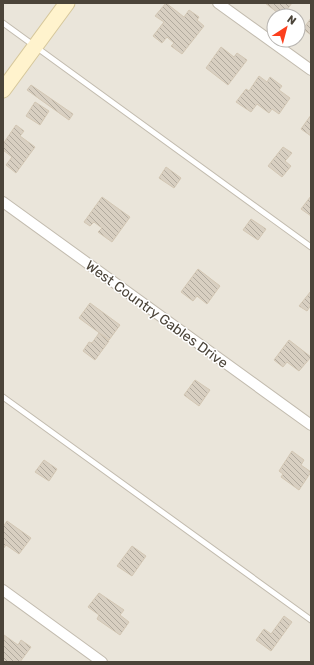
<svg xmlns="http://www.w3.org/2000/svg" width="314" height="665" font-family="Rubik,sans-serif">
<defs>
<pattern id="building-back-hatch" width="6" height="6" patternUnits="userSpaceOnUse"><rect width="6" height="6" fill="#d8cfc1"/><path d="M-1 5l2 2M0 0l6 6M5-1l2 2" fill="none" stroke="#b1aa9e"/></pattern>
</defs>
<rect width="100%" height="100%" fill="#f6f3ec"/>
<path fill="#eae5da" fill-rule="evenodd" d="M3 3H311V662H3ZM274 16H298V40H274Z"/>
<g fill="url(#building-back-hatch)" stroke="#d3c7b4">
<polygon points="166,3 184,17 189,10 199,17 197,20 204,26 182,54 171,46 174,43 167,37 162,43 153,36 164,22 155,16"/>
<polygon points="265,3 292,3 282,16"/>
<polygon points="311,18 311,35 303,29"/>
<polygon points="221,47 234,57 237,53 247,60 228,85 206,68"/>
<polygon points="259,76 267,82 270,77 282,86 279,90 290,98 279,114 272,109 269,113 257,104 251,112 236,102 246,89 249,91"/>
<polygon points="31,85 73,114 69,120 27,90"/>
<polygon points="35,102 49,111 40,125 26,116"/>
<polygon points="311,115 311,136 301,129"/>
<polygon points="16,125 24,131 20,136 35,147 16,173 6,165 12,157 3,150 3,144"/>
<polygon points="283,147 292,153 285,161 291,166 282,177 268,166"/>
<polygon points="166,167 181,178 174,188 159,178"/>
<polygon points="311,196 311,216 301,209"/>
<polygon points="102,197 130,217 112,242 98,232 102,228 94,222 90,226 84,222"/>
<polygon points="251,219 266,229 258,240 243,230"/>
<polygon points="198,269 220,286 207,304 197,296 193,301 181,292"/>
<polygon points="311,291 311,305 307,311 299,306"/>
<polygon points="90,303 120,325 109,340 79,318"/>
<polygon points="99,333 109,341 95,360 83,351 89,342 92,343"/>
<polygon points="289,340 311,357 299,371 287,362 283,367 274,360"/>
<polygon points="195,380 210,390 199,406 184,395"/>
<polygon points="292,451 304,460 301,465 311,472 299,490 281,477 283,474 279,471"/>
<polygon points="44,460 57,469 49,481 35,472"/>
<polygon points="7,521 31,538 19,554 6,545 3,549 3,527"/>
<polygon points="132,546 146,556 132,576 117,566"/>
<polygon points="99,593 124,610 120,615 129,622 120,635 97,619 99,615 88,607"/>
<polygon points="284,616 292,622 271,651 256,640 264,629 271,634"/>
<polygon points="4,635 18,645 21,640 31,647 20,662 3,662"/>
</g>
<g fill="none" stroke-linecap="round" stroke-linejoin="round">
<defs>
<g id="lane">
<polyline points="3,23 311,247"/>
<polyline points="3,397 311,620"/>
</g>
<g id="street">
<polyline points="218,3 311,70"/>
<polyline points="3,202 311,425"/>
<polyline points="3,590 102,662"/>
</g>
<polyline id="secondary" points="3,90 67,3"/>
</defs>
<use href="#lane" stroke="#c2bbae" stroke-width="7"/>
<use href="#street" stroke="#c2bbae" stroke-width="12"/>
<use href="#secondary" stroke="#d6c79b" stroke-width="17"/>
<use href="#lane" stroke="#fff" stroke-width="5"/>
<use href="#street" stroke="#fff" stroke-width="10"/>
<use href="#secondary" stroke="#fff3cd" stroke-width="15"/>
</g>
<g text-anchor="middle" stroke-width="3" stroke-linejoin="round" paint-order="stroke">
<g font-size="14" fill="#4b4439" stroke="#fff">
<text transform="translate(157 314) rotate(36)" y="5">West Country Gables Drive</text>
</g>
</g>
<rect width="314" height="665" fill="none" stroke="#4b4439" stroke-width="8"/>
<g transform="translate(286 28) rotate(36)"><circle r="19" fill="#ffffff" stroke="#b7b4b0"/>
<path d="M0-3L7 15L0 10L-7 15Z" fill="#fc3f1d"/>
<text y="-6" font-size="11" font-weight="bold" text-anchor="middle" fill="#4b4439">N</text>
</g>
</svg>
